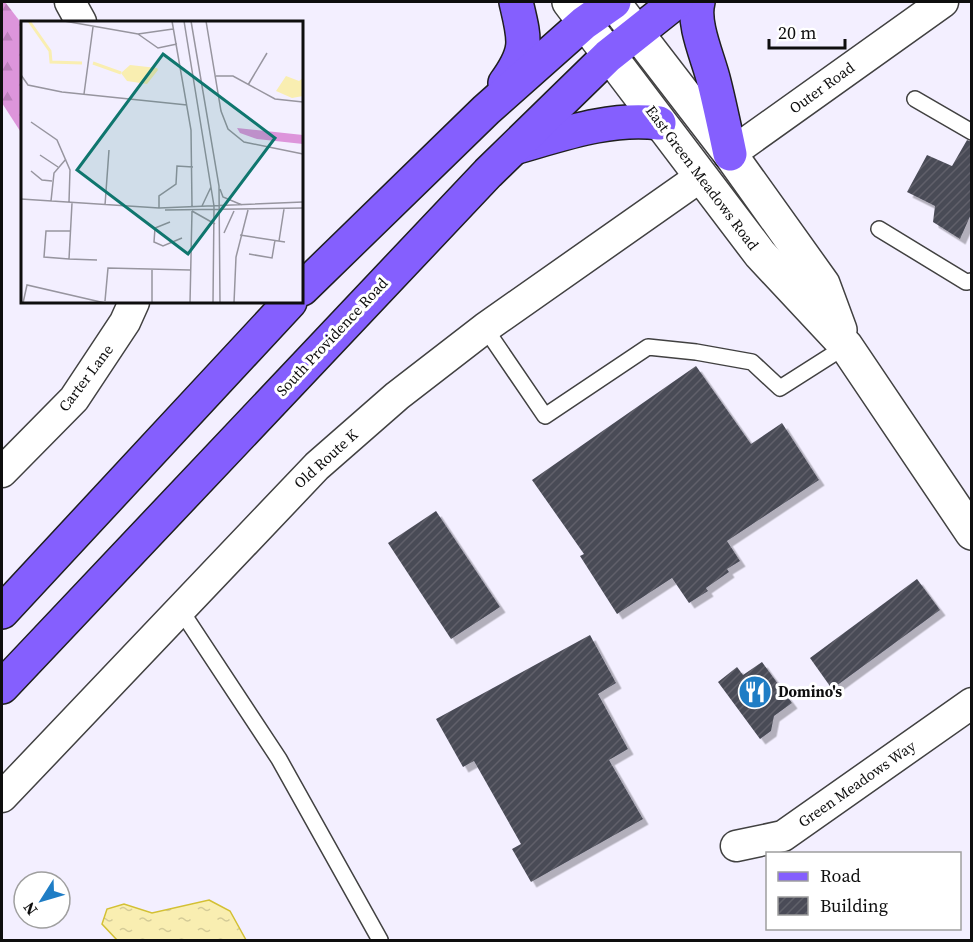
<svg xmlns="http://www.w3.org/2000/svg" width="973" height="942" font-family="'Source Serif 4',serif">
<defs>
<pattern id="forest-firs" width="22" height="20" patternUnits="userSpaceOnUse" patternTransform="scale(1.5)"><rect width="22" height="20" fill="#dd95db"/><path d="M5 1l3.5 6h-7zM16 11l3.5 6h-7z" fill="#bc7fbb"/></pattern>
<pattern id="water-ripples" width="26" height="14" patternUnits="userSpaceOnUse" patternTransform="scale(1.5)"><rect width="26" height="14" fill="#f9eeb1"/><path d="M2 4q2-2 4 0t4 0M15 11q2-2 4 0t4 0" fill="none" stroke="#d4cb97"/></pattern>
<pattern id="building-hatch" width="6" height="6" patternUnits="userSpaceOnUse" patternTransform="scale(1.5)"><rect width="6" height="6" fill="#4a4b57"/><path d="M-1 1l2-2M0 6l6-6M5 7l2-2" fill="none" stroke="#60616a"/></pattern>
<filter id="shadow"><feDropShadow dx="5.5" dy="5.5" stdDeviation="0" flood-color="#0004"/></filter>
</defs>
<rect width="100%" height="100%" fill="#f3efff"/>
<polygon fill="url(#forest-firs)" points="2,2 5,2 22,24 22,134 2,103"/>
<polygon fill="url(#water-ripples)" stroke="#d3c034" stroke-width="1.5" points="209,900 230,911 246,940 117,940 102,924 107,909 124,904 152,913"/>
<g fill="url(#building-hatch)" filter="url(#shadow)">
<polygon points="967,140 972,142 972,212 960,239 933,222 935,206 907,192 927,155 952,166"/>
<polygon points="696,366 751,444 782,423 819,480 727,541 740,561 727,569 729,572 706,588 708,591 689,603 672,578 617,614 580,556 584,554 532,480"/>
<polygon points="436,511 500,607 451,639 388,543"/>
<polygon points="917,579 940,610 832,689 810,658"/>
<polygon points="590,635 616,683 598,694 628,749 609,760 643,819 531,882 512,849 521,844 474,761 463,767 436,719"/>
<polygon points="762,662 792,703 774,716 771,731 760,739 718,682 737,667 743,675"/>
</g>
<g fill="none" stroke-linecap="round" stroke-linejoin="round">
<defs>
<g id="service">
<polyline points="915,99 972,132"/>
<polyline points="879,229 966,282 972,281"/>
<polyline points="485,328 545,416 648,347 696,352 752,362 780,388 846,346"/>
<polyline points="180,609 279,759 380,940"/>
</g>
<g id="minor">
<polyline points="70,2 81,22"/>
<polyline points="730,154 943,2"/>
<polyline points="2,472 74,399 125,322 134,302"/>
<polyline points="2,797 317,466 397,396 485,328 700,177"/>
<polyline points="736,846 783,836 972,703"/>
</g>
<g id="tertiary">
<polyline points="569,2 760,254 846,346 972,533"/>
<polyline points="613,2 730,154 823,284 840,330"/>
</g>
<g id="primary">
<path d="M698 2C692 24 709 60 714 82 720 106 725 130 730 154"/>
<path d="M505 83C529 50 525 40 516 2"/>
<path d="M517 147C563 134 610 117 659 123"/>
<polyline points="302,289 486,110 584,23 614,2"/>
<polyline points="2,612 290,302"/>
<polyline points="2,687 488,173 608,56 676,2"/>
</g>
</defs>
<use href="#service" stroke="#414141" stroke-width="18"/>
<use href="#minor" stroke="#414141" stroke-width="33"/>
<use href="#tertiary" stroke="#414141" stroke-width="36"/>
<use href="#primary" stroke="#1f1f1f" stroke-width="36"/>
<use href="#service" stroke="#fff" stroke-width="15"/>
<use href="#minor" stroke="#fff" stroke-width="30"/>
<use href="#tertiary" stroke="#fff" stroke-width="33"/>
<use href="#primary" stroke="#855ffe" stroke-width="33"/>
</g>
<defs>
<symbol id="restaurant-disc" viewBox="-11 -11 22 22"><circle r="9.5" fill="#1f7dc5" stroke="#fff"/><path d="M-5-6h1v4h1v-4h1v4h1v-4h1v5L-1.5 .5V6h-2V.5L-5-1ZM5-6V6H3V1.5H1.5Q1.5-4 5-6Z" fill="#fff"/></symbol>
</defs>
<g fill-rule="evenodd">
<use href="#restaurant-disc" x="736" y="673" width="38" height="38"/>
</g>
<g text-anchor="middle" stroke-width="6" stroke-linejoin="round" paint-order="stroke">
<g font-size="15" fill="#0e0e0e" stroke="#fff">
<text transform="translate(822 88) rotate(-36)" y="5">Outer Road</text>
<text transform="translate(702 178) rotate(53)" y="5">East Green Meadows Road</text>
<text transform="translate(332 337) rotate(-47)" y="5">South Providence Road</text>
<text transform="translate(86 378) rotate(-53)" y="5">Carter Lane</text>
<text transform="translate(326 459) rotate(-42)" y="5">Old Route K</text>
<text transform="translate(857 784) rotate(-35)" y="5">Green Meadows Way</text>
</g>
<g font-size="15" font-weight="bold" fill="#0e0e0e" stroke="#fff" text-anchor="start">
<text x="778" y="697">Domino's</text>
</g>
</g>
<g transform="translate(21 21)">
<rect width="282" height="282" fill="#f3efff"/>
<path d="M216 107 282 114V123L236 118 219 112Z" fill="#dd95db"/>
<path d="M109 44 136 47 137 49 126 63 106 60 100 52ZM265 55 278 60 282 57V75L271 77 255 70Z" fill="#f9eeb1"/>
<path fill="none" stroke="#f9eeb1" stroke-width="3" d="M8 0 29 30 30 41 61 42M72 42 100 52"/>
<path fill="none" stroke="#97959f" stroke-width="1.5" d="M43 0 117 13 152 8M151 0 170 109 171 185M163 0 193 185 192 282M170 0 198 165 199 282M185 0 200 90 207 108 223 121 282 133M208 0H231M117 13 137 27 156 23M0 54 7 64 41 71 166 84M195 55H212L254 78 282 81M227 64 246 32M63 73 72 6M10 101 36 119 49 149 48 181M19 134 37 146M10 150 21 159 31 160M199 168 202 176 221 184M0 178 138 187 282 181M30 180 33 152 45 138M51 182 48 238 76 239M84 184 88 129M181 185 190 166M138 187V175L155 163 156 145 172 146M144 189 282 187M171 190 194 203M149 201 134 207 133 221 142 225 161 217M203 212 213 190M219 214 264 221M258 220 263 188M228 233 251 237 254 219M48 238 23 236 25 210H49M84 280 87 247 169 249M2 282 6 264 84 282M131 282V249M169 282 171 190M213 282 215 236 227 189"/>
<path fill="#0f766e" fill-opacity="0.15" stroke="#0f766e" stroke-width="3" d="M142 33 254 117 167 233 56 149Z"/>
<rect width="282" height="282" fill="none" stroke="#0e0e0e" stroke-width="3"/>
</g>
<rect width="973" height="942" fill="none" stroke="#0e0e0e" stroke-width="6"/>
<rect x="766" y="852" width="195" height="78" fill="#ffffff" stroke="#9f9f9f" stroke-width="1.5"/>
<rect x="778" y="872" width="30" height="9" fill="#855ffe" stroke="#9f9f9f" stroke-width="1.5"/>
<text x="820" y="882" font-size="18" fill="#0e0e0e">Road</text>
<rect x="778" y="897" width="30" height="18" fill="url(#building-hatch)" stroke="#9f9f9f" stroke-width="1.5"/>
<text x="820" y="912" font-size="18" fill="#0e0e0e">Building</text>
<g transform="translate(42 900) rotate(233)"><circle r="28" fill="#ffffff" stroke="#9f9f9f" stroke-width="1.5"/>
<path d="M0-4.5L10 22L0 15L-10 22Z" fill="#1f7dc5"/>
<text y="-9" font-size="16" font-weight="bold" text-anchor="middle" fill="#0e0e0e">N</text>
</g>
<path d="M769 39v9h76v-9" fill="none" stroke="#0e0e0e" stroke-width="3"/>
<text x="778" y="39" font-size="18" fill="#0e0e0e" stroke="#ffffff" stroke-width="4.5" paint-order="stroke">20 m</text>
</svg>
